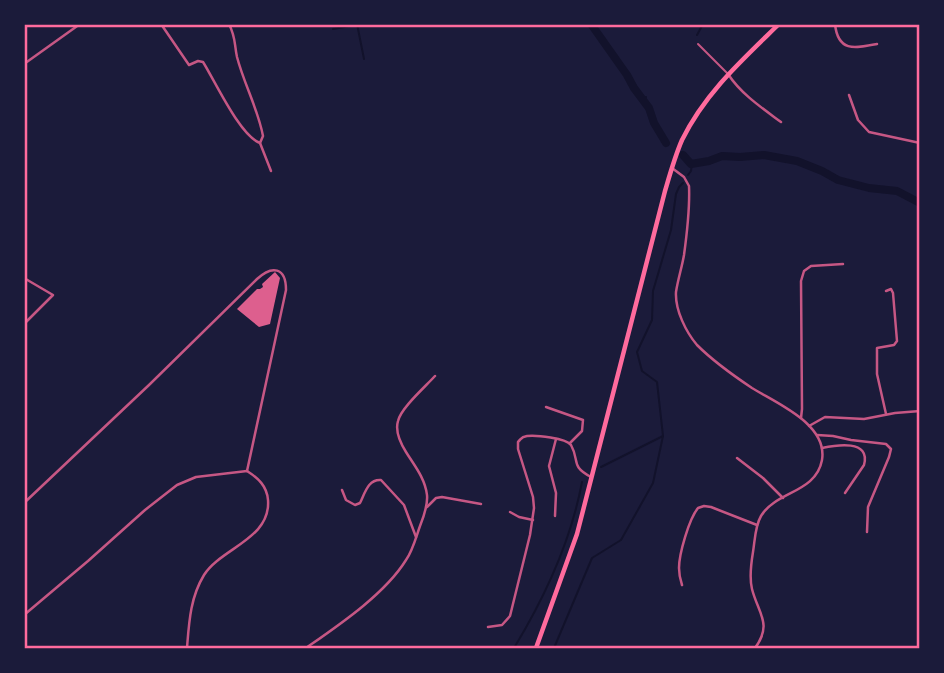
<svg xmlns="http://www.w3.org/2000/svg" width="944" height="673" font-family="'Alegreya Sans',sans-serif">
<rect width="100%" height="100%" fill="#1b1b3a"/>
<g fill="none" stroke-linecap="round" stroke-linejoin="round">
<g stroke="#12122b" stroke-width="2">
<polyline points="357,24 364,59"/>
<polyline points="333,29 356,25"/>
<polyline points="697,35 703,24"/>
<polyline points="643,100 646,97"/>
<polyline points="688,175 691,171 692,163"/>
<polyline points="601,467 663,436"/>
<path d="M514 648C545 597 571 541 582 482"/>
<polyline points="554,648 592,558 621,540 653,483 663,436 657,382 642,371 637,352 652,320 653,291 671,230 676,194 679,187 683,183"/>
</g>
<g stroke="#12122b" stroke-width="8">
<polyline points="591,24 627,75 634,88 649,108 654,123 666,143"/>
<polyline points="683,155 691,164 709,161 722,156 740,157 764,155 797,161 822,171 838,180 869,188 897,191 920,203"/>
</g>
</g>
<polygon fill="#dd5f8e" points="275,272 280,278 270,324 259,327 237,309 257,289 260,289 263,287 262,284"/>
<g fill="none" stroke-linecap="round" stroke-linejoin="round">
<polyline stroke="#c65784" stroke-width="2" points="698,44 727,73"/>
<g stroke="#c65784" stroke-width="2.5">
<path d="M161 24 189 65 198 61 203 62C215 81 240 136 260 143L263 136C258 109 244 84 237 57 234 43 236 38 229 24"/>
<path d="M835 24C838 53 856 48 877 44"/>
<polyline points="24,64 80,24"/>
<path d="M728 74C741 94 762 108 781 122"/>
<polyline points="849,95 858,120 869,132 920,143"/>
<polyline points="260,143 271,171"/>
<path d="M672 168 684 177 689 186C690 208 687 233 684 255 682 267 678 279 676 292 675 310 686 332 697 345 712 360 734 376 752 388 776 403 828 424 822 460 816 493 776 491 761 516 755 526 755 540 753 552 751 564 749 577 752 589 758 613 773 624 755 648"/>
<polyline points="24,278 53,295 24,324"/>
<polyline points="546,407 583,420 582,431 570,443"/>
<polyline points="886,414 877,374 877,348 894,345 897,341 893,293 891,289 886,291"/>
<polyline points="801,418 802,409 801,281 804,271 811,266 843,264"/>
<polyline points="809,426 825,417 864,419 895,413 920,411"/>
<polyline points="817,435 833,436 851,440 886,444 891,449 889,457 868,507 867,532"/>
<path d="M822 448C836 445 871 439 864 465L845 493"/>
<polyline points="737,458 763,478 783,498"/>
<path d="M342 490 346 500 355 505 360 503C365 493 368 479 381 480L404 505 416 537"/>
<path d="M24 503 149 385 257 279C272 265 286 267 286 290L247 471"/>
<polyline points="427,507 436,498 442,497 481,504"/>
<polyline points="510,512 519,517 533,520"/>
<polyline points="555,516 556,493 549,466 556,439"/>
<path d="M682 585C680 579 679 574 679 568 679 554 689 519 698 508L704 506 711 507 757 525"/>
<polyline points="24,615 88,561 145,510 177,485 196,477 247,471"/>
<path d="M488 627 502 625 510 616 530 535 534 508 533 497 518 449V442C522 438 521 437 527 436 536 435 566 438 571 445 580 461 570 466 591 477"/>
<path d="M187 648C189 623 190 598 204 575 221 548 271 539 268 500 267 486 258 478 247 471"/>
<path d="M306 648C339 625 385 594 406 560 413 550 416 537 420 526 424 516 428 505 427 495 425 478 414 465 406 452 401 444 395 431 398 421 401 408 425 387 435 376"/>
</g>
<path stroke="#ff6b9d" stroke-width="4.5" d="M536 648 577 534 665 191C670 174 675 156 682 140 705 93 742 60 779 24"/>
</g>
<rect width="944" height="673" fill="none" stroke="#1b1b3a" stroke-width="52"/>
<rect x="26" y="26" width="892" height="621" fill="none" stroke="#ff6b9d" stroke-width="2.5"/>
</svg>
